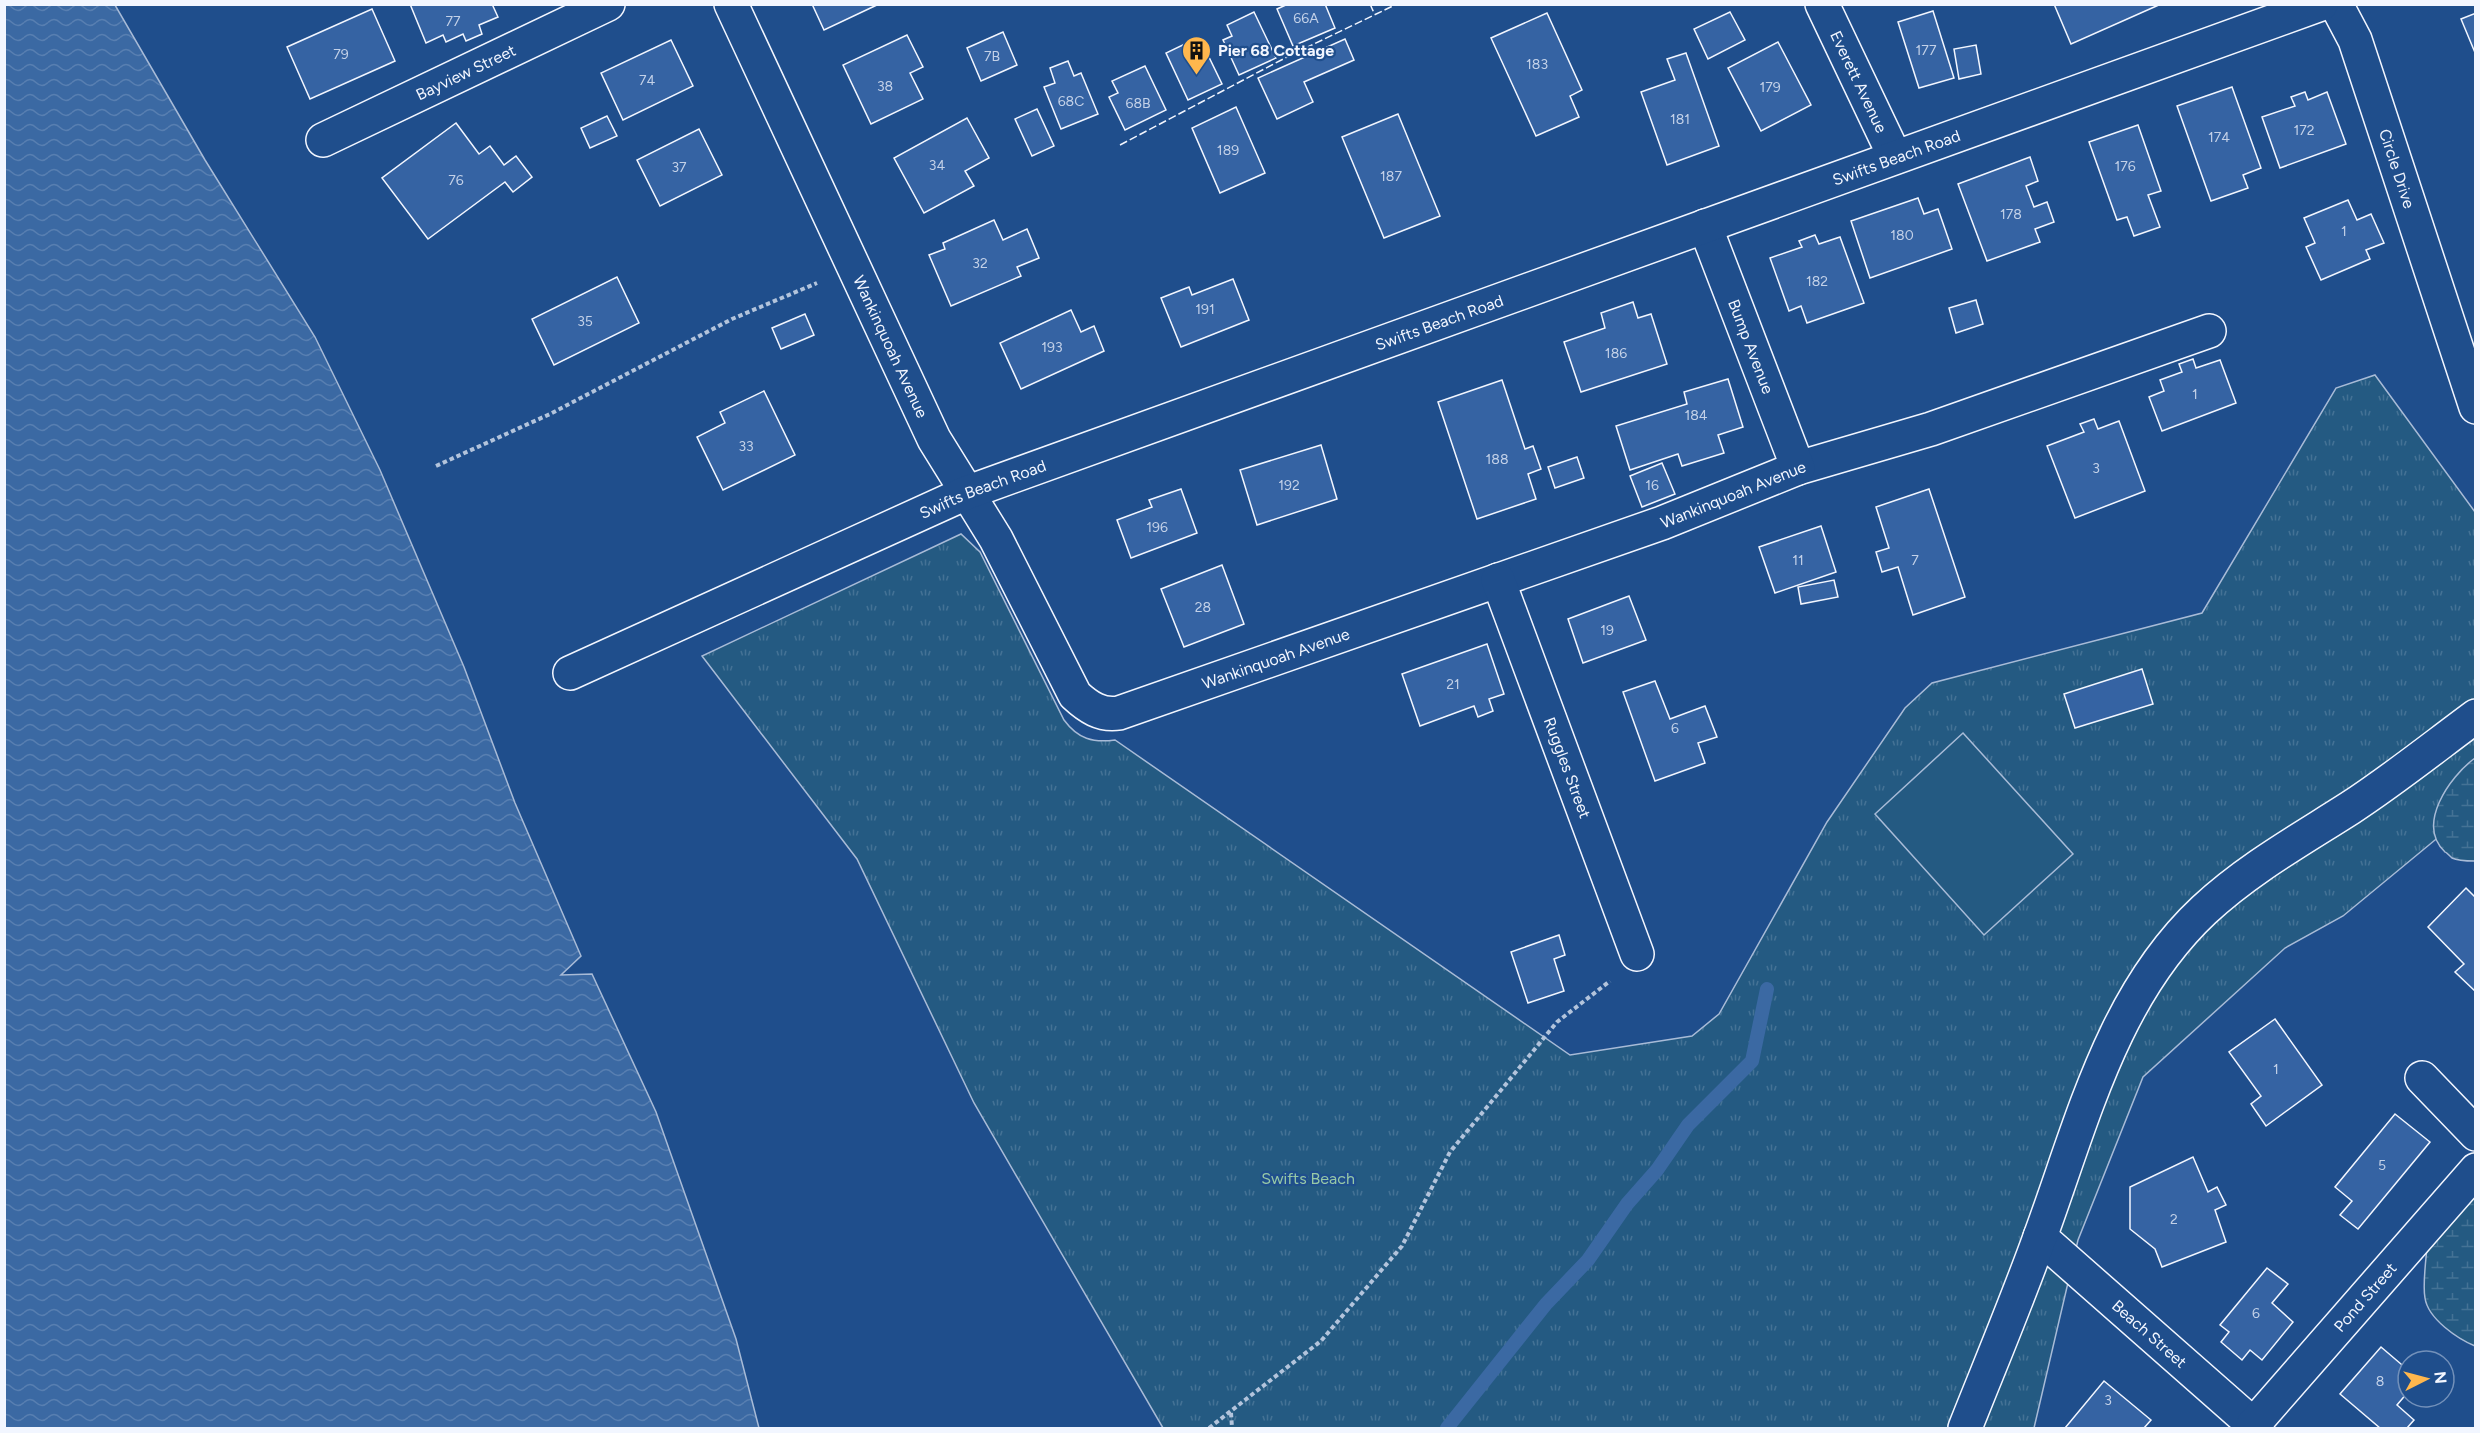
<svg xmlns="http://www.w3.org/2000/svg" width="2480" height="1433" font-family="Figtree,sans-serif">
<defs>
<pattern id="grass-tufts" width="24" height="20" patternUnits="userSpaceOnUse" patternTransform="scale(1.5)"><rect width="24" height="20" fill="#245a82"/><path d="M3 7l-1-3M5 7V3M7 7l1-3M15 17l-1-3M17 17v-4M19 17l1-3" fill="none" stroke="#447295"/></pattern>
<pattern id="wetland-marsh" width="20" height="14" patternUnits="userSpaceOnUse" patternTransform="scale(1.5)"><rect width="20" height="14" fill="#245a82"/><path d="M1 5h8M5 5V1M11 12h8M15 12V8" fill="none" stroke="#447295"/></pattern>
<pattern id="water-waves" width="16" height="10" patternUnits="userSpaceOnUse" patternTransform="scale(1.5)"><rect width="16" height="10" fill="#3b69a3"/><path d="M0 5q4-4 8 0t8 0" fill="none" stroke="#587fb1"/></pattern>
</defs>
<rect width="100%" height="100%" fill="#1f4e8c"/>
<path fill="url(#grass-tufts)" stroke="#a8bbd7" stroke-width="1.5" d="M2375 375 2475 512V807L2343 916 2285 948 2143 1077 2078 1240 2034 1428H1163L974 1103 857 859 702 656 961 534 980 552 1064 720C1078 739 1093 743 1115 740L1570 1055 1692 1036 1719 1014 1827 822 1905 708 1932 683 2202 613 2336 388Z"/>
<g fill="url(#wetland-marsh)" stroke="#a8bbd7" stroke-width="1.5">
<path d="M2475 758V861C2469 861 2458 861 2452 858 2452 858 2446 852 2445 852 2416 825 2449 777 2475 758Z"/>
<path d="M2475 1188V1346C2458 1339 2428 1319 2425 1298 2422 1283 2427 1253 2428 1236Z"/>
</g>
<polygon fill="#245a82" stroke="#a8bbd7" stroke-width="1.5" points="1963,733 2073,854 1984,935 1875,814"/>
<polygon fill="url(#water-waves)" stroke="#a8bbd7" stroke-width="1.5" points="5,4 115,5 205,160 315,337 380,470 464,667 515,803 581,956 561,975 592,974 656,1112 736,1339 759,1428 5,1428"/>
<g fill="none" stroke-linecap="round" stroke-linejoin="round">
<polyline stroke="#3b69a3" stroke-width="14" points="1447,1428 1546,1304 1588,1260 1627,1204 1657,1170 1688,1125 1752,1061 1767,989"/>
</g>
<g fill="#3563a3" stroke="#f2f6ff" stroke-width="1.5">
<polygon points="410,4 492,4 498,17 479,25 482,34 466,41 463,34 446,42 443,35 426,43"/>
<polygon points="812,4 879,4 824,30"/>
<polygon points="1288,4 1325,4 1335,28 1293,46 1277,9"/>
<polygon points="2054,4 2161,4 2071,44"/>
<polygon points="372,9 395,61 310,99 287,47"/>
<polygon points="1933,11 1954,78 1919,88 1898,22"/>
<polygon points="1254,12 1276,58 1239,75 1223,40 1232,36 1227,25"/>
<polygon points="1730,12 1745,40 1708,59 1694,29"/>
<polygon points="1547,13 1582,90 1570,96 1579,117 1536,136 1491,38"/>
<polygon points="2476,13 2476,55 2461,19"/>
<polygon points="1003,32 1017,65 981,81 967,48"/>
<polygon points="907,35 923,67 910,73 923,99 871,124 843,65"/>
<polygon points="1345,39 1354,60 1304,82 1313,102 1277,119 1258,78"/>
<polygon points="671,40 693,86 623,120 601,73"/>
<polygon points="1191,41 1197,53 1205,49 1222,84 1188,100 1166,53"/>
<polygon points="1778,42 1811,105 1761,131 1728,68"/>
<polygon points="1976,45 1981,74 1959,79 1954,49"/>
<polygon points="1686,53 1719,146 1667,165 1641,92 1675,80 1667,59"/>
<polygon points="1068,61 1074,76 1081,73 1098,114 1061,129 1044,87 1055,83 1050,68"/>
<polygon points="1145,66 1166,110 1125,130 1109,97 1118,93 1112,81"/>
<polygon points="2232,87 2261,168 2243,175 2248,188 2211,201 2177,106"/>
<polygon points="2305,92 2308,100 2327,92 2346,144 2280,168 2262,117 2295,106 2291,97"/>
<polygon points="1236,107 1265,173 1220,193 1192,128"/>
<polygon points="1037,109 1054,146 1032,156 1015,119"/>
<polygon points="1398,114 1440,216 1384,238 1342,137"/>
<polygon points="607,116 617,136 590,148 581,128"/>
<polygon points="967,118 989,158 965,171 974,186 924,213 894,158"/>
<polygon points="456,123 479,154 490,146 504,165 516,156 532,177 513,192 505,182 428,239 382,178"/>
<polygon points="2138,125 2161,191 2148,195 2160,227 2134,236 2127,217 2117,220 2089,142"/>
<polygon points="699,129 722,175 660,206 637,160"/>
<polygon points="2030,157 2038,181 2026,186 2034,207 2047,202 2054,222 2035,229 2040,242 1987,261 1958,184"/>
<polygon points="1918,198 1924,214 1938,209 1952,249 1870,278 1851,221"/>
<polygon points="2348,200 2357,220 2371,214 2384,243 2366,250 2370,259 2321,280 2306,247 2315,243 2304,218"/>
<polygon points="994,220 1003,240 1027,229 1039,258 1017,267 1021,276 951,306 929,255 945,249 943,243"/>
<polygon points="1815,235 1819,244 1840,237 1864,303 1807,323 1801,306 1789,311 1770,258 1802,247 1799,241"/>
<polygon points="617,277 639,323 554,365 532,319"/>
<polygon points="1233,279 1249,320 1181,347 1161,298 1189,287 1192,295"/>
<polygon points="1976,300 1983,324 1956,333 1949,308"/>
<polygon points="1633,302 1638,318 1651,314 1667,364 1581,392 1564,342 1605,328 1601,313"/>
<polygon points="1071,310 1081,332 1094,326 1104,351 1021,389 1000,343"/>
<polygon points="805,314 814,335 781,349 772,328"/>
<polygon points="2193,359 2196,368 2220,360 2236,403 2162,431 2149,397 2164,391 2160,380 2182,372 2179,364"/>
<polygon points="1728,379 1743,427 1718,435 1724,453 1682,466 1678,454 1630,470 1616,426 1687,404 1684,392"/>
<polygon points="1502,380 1525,449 1533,446 1541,469 1528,474 1536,499 1477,519 1438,402"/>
<polygon points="764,391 795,455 723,490 697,437 725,423 720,412"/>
<polygon points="2094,419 2098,429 2119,421 2145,491 2075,518 2047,446 2084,432 2080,424"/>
<polygon points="1321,445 1337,499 1257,525 1240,470"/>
<polygon points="1577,457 1584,478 1555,488 1548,467"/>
<polygon points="1662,463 1675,494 1642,507 1630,476"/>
<polygon points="1181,489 1197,533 1131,558 1117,520 1152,507 1149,500"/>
<polygon points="1929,489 1965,597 1913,615 1898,567 1882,572 1876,552 1889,548 1876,507"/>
<polygon points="1821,526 1836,572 1775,593 1759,547"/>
<polygon points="1222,565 1244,624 1184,647 1161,589"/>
<polygon points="1834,580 1838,597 1801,604 1798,587"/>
<polygon points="1629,596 1646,640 1583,663 1568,619"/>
<polygon points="1487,644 1504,694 1489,699 1493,711 1478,717 1474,706 1420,726 1402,674"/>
<polygon points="2142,669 2153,704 2075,728 2064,694"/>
<polygon points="1655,681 1670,719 1705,706 1717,737 1698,743 1705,763 1655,781 1623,692"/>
<polygon points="2466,888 2476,898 2476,992 2455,972 2464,964 2428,927"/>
<polygon points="1559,935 1565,955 1554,959 1564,991 1528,1003 1511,952"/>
<polygon points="2275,1019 2322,1085 2266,1126 2251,1104 2261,1096 2229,1052"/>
<polygon points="2395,1114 2430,1142 2358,1229 2340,1215 2352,1201 2335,1187"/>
<polygon points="2193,1157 2208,1192 2217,1187 2226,1205 2215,1210 2226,1242 2162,1267 2155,1249 2130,1229 2130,1187"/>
<polygon points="2267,1268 2288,1284 2272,1303 2293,1322 2262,1360 2250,1350 2242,1360 2221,1342 2229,1332 2220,1325"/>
<polygon points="2381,1347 2408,1370 2408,1392 2397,1405 2414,1420 2407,1428 2380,1428 2340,1394"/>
<polygon points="2104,1381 2151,1420 2144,1428 2065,1428"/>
</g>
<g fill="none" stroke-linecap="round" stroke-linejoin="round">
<defs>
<g id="minor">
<path id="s1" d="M731 4 934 439 996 539 1075 695C1088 707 1101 716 1119 713L1662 523 1798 468 1931 429 2209 331"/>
<path id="s2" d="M1822 4 1895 157"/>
<path id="s3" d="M2336 4 2355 40 2476 407"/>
<path id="s4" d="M323 140 608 4"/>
<path id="s5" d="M1705 226 1798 468"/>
<path id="s6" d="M1498 580 1637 954"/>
<path id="s7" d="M570 673 966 493 2321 4"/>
<polyline points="2422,1078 2476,1134"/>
<path id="s8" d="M2040 1237 2257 1428"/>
<path id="s9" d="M2253 1425 2476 1170"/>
<path d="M1965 1428C1990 1365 2017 1301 2040 1237 2082 1123 2112 996 2204 910 2248 869 2300 840 2350 808 2393 780 2434 747 2476 716"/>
</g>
</defs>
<use href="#minor" stroke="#f2f6ff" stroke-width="36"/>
<g stroke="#b3c4dc" stroke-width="4" stroke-dasharray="4.5 3" stroke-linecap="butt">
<polyline points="436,466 550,414 732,319 817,283"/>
<polyline points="1231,1413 1232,1428"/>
<polyline points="1209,1428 1321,1341 1402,1246 1450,1152 1557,1022 1610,981"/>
</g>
<use href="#minor" stroke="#1f4e8c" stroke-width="33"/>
<g stroke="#f2f6ff" stroke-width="1.5" stroke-dasharray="8 3" stroke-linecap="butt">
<polyline points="1370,4 1374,13"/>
<polyline points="1120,145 1287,57 1397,4"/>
</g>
</g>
<defs>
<symbol id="building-pin" viewBox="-11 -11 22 30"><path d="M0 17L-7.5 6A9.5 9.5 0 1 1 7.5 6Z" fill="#ffb74d" stroke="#1f4e8c"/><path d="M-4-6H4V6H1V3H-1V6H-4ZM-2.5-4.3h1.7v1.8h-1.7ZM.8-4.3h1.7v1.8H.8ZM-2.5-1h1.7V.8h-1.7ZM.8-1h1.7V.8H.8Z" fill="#111"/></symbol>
</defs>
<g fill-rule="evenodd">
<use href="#building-pin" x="1180" y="34" width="33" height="45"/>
</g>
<g text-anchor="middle" stroke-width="4.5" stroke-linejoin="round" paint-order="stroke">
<g font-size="14" fill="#c3d1e8">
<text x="1306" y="23">66A</text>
<text x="453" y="26">77</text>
<text x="1926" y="55">177</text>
<text x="341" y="59">79</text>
<text x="992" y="61">7B</text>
<text x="1537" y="69">183</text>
<text x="647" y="85">74</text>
<text x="885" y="91">38</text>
<text x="1770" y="92">179</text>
<text x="1071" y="106">68C</text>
<text x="1138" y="108">68B</text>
<text x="1680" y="124">181</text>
<text x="2304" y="135">172</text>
<text x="2219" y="142">174</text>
<text x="1228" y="155">189</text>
<text x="937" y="170">34</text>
<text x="2125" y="171">176</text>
<text x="679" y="172">37</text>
<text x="1391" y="181">187</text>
<text x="456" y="185">76</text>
<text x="2011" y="219">178</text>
<text x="2344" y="236">1</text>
<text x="1902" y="240">180</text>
<text x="980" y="268">32</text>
<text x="1817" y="286">182</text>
<text x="1205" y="314">191</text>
<text x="585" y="326">35</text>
<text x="1052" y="352">193</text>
<text x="1616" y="358">186</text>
<text x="2195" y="399">1</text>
<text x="1696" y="420">184</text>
<text x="746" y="451">33</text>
<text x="1497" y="464">188</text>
<text x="2096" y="473">3</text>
<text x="1289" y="490">192</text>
<text x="1652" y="490">16</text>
<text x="1157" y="532">196</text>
<text x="1798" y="565">11</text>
<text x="1915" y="565">7</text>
<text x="1203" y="612">28</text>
<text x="1607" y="635">19</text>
<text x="1453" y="689">21</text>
<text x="1675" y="733">6</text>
<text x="2276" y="1074">1</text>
<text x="2382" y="1170">5</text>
<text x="2174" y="1224">2</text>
<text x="2256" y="1318">6</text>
<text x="2380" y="1386">8</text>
<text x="2108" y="1405">3</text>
</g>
<g font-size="16" font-weight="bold" fill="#f2f6ff" stroke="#1f4e8c" text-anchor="start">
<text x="1218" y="56">Pier 68 Cottage</text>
</g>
<g font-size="16" fill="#f2f6ff" stroke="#1f4e8c">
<text dy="6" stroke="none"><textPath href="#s4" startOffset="158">Bayview Street</textPath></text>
<text dy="6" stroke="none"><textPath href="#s2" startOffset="86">Everett Avenue</textPath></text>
<text dy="6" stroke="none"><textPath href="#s7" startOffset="1424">Swifts Beach Road</textPath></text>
<text dy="6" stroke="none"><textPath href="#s3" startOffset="176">Circle Drive</textPath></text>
<text dy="6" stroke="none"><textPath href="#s7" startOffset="938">Swifts Beach Road</textPath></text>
<text dy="6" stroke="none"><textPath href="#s1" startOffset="378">Wankinquoah Avenue</textPath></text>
<text dy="6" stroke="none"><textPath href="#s5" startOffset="129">Bump Avenue</textPath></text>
<text dy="6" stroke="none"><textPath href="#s7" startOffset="452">Swifts Beach Road</textPath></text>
<text dy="6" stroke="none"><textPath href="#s1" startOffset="1474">Wankinquoah Avenue</textPath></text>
<text dy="6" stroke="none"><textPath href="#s1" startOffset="988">Wankinquoah Avenue</textPath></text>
<text dy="6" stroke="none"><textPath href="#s6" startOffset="200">Ruggles Street</textPath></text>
<text dy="6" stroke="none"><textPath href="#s9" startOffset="170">Pond Street</textPath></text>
<text dy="6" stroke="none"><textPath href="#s8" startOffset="146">Beach Street</textPath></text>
</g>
<g font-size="16" fill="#97c8a6" stroke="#1f4e8c">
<text x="1308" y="1184">Swifts Beach</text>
</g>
</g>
<rect width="2480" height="1433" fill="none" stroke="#f2f6ff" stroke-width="12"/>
<g transform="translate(2426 1379) rotate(84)"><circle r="28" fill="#1f4e8c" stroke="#7391ba" stroke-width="1.5"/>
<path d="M0-4.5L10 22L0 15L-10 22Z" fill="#ffb74d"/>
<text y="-9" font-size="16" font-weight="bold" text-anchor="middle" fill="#f2f6ff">N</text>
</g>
</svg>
